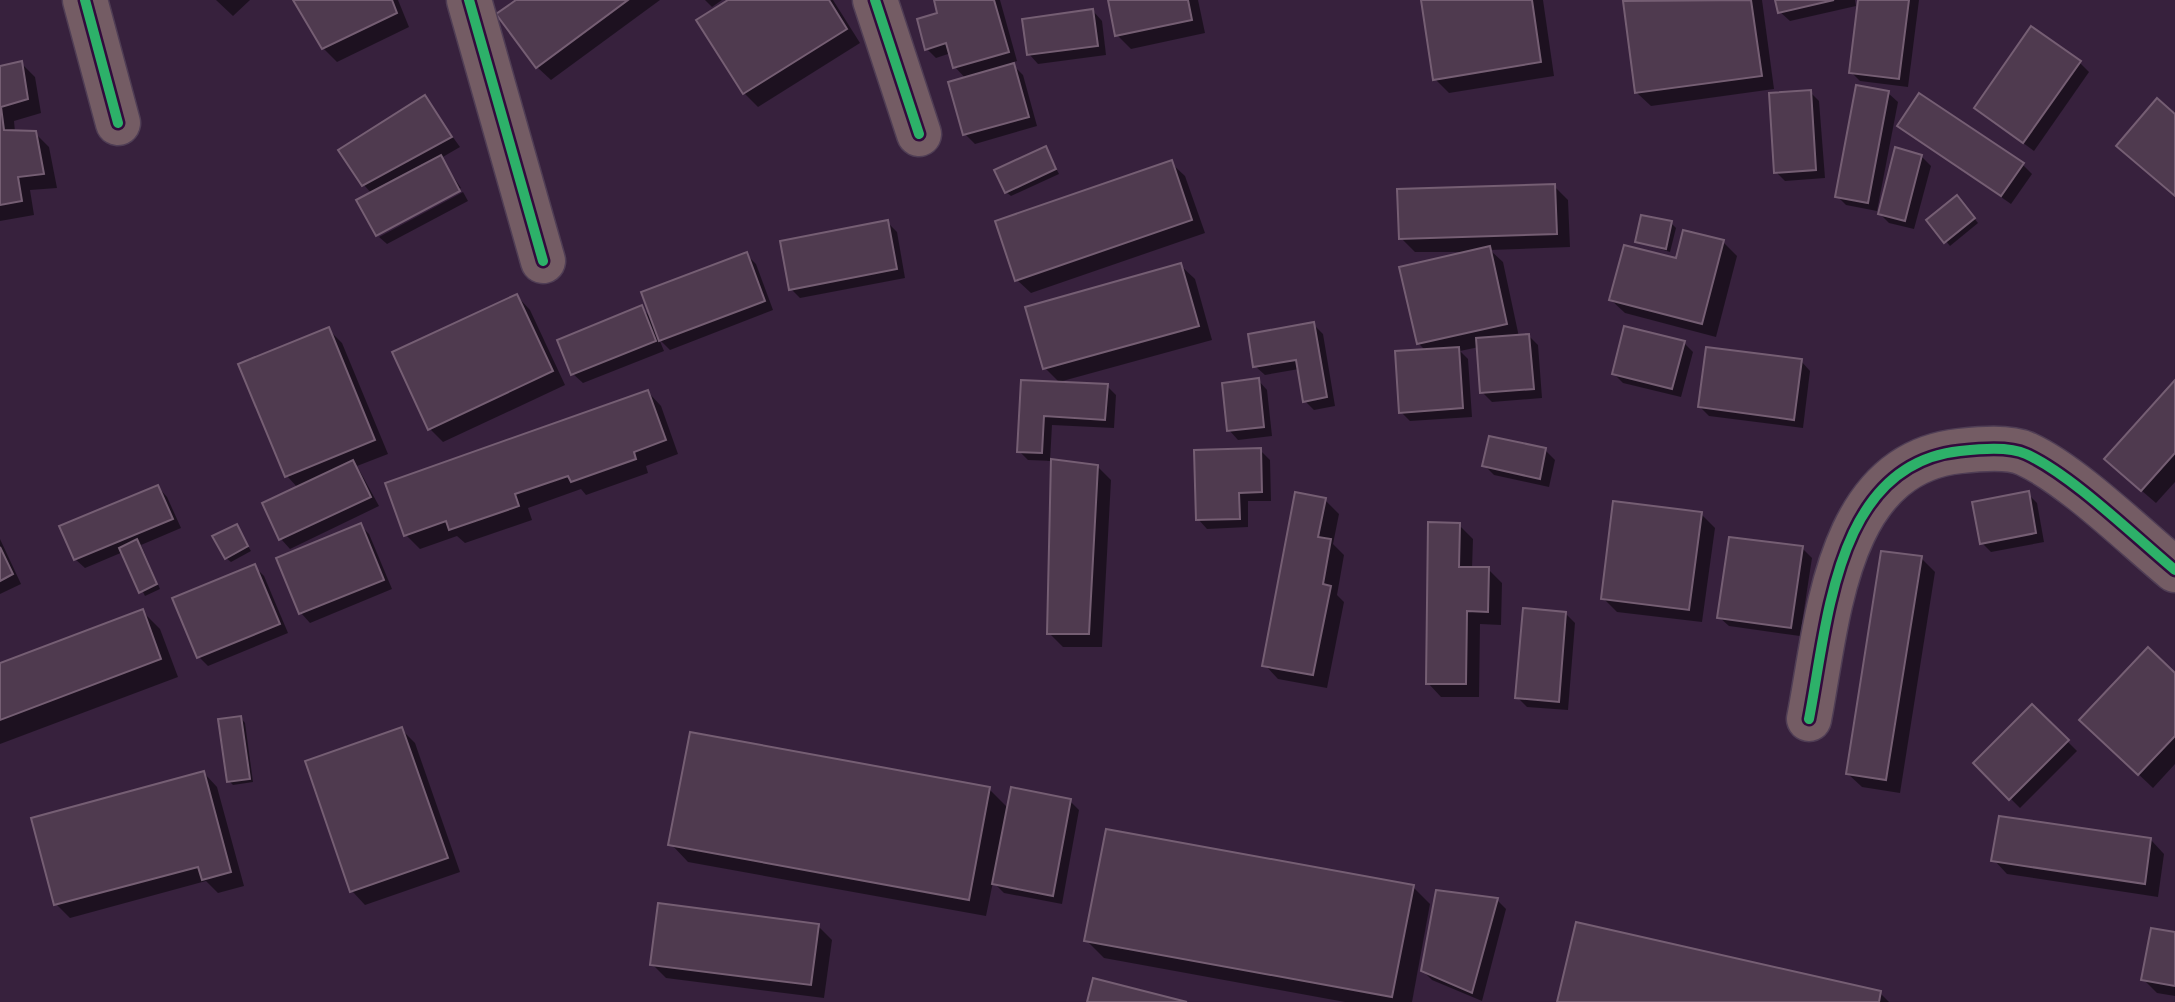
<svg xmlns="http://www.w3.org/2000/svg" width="2175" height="1002" font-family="'IBM Plex Sans',sans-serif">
<rect width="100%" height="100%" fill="#37213d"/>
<g fill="#0007">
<polygon points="216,0 250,0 233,16"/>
<polygon points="296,0 398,0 409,27 337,62 323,48"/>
<polygon points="519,0 660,0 551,80 537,67"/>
<polygon points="705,0 722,0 712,7"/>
<polygon points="731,0 833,0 860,43 758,107 744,93"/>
<polygon points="936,0 1000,0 1017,61 1011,63 1023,75 1037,126 975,144 965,134 951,83 966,79 955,67 951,53 936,58 927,49 940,14"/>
<polygon points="1110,0 1198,0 1205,33 1131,49 1117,35"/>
<polygon points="1423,0 1543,0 1554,76 1449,93 1435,79"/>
<polygon points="1645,0 1762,0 1774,89 1651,106 1637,93 1625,3"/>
<polygon points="1778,0 1855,0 1856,6 1790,21 1780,12"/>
<polygon points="1860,0 1919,0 1908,87 1860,81 1851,72"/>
<polygon points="1093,11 1102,21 1106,55 1038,64 1029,54"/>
<polygon points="2079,62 2089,72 2034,151 1976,108"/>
<polygon points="21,63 35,77 41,113 14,121 15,132 35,133 49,147 57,188 30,190 34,215 0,221 0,68"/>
<polygon points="1810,92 1819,101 1825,178 1785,181 1776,172"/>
<polygon points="1888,93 1898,102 1877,211 1846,205 1837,196"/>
<polygon points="424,97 460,147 441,158 461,188 378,235 359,201 372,194 364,185"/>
<polygon points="1899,126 2022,164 2032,174 2011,204"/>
<polygon points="1046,149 1059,174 1011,196 1006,192"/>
<polygon points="1921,156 1931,166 1914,229 1889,223 1880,214"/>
<polygon points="1171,163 1185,176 1205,233 1031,293 1017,280"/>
<polygon points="1554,186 1568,200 1570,247 1490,250 1503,262 1519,337 1529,336 1538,345 1542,398 1492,402 1482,392 1479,347 1460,351 1468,359 1472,417 1410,421 1401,412 1426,351 1418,343 1471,252 1415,252 1401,238"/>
<polygon points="463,192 468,201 387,244 379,237"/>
<polygon points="1961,202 1978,223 1950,246 1929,220"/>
<polygon points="887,222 897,232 905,278 800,298 791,289"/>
<polygon points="1671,223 1676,228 1670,252 1637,242"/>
<polygon points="1723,242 1737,256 1716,337 1625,313 1611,300"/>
<polygon points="746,254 756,264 773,310 670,350 659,339 664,351 583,383 573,374 642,308 653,320"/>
<polygon points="1181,266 1195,279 1212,340 1059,382 1045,368"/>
<polygon points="517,296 530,310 565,385 443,442 429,428"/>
<polygon points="1314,325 1323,334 1335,406 1314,410 1305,401 1299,369 1265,375 1255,366"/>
<polygon points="328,329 342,343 388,454 357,466 379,506 290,549 281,539 265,504 298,488 287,476"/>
<polygon points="1684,343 1693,352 1681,397 1623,383 1614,374"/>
<polygon points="1801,361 1810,371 1803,428 1709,416 1700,407"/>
<polygon points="1258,380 1267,390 1272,436 1238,440 1229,430"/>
<polygon points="1023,382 1107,386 1116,395 1114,428 1052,425 1050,461 1097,466 1111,480 1102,647 1063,647 1049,633 1053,461 1028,460 1019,451"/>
<polygon points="2175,383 2175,482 2156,503 2121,473"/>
<polygon points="648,392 661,406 678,454 646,466 648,473 586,495 581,489 528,508 532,520 465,543 457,536 420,549 406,535"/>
<polygon points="1260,450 1270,460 1271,501 1248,501 1248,527 1207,529 1198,519"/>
<polygon points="1545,450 1555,460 1549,487 1494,475 1485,466"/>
<polygon points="158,487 167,497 181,528 141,545 160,589 145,596 123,552 85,568 75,559"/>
<polygon points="2028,494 2037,503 2044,542 1991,552 1982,543"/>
<polygon points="1325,500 1339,514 1333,544 1344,555 1337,595 1344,602 1327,688 1278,679 1265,665"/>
<polygon points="1701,514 1715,528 1702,622 1617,612 1603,598"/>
<polygon points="360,525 369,534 392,589 310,623 301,613 278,559"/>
<polygon points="1459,525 1473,539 1472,569 1488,569 1502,583 1501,625 1480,624 1479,697 1441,697 1428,683"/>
<polygon points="236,526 251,551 231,562 226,558"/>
<polygon points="0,539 21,584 0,594"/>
<polygon points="1802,548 1812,558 1800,636 1729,626 1719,617"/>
<polygon points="1921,558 1935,572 1900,793 1862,787 1848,774"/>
<polygon points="255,567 264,576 288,633 208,666 199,657"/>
<polygon points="142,611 160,629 178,677 0,744 0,665"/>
<polygon points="1566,614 1575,623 1568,710 1527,707 1517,697"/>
<polygon points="2175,676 2175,764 2153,788 2095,733"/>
<polygon points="2032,706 2077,751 2020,808 1975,763"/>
<polygon points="241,718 245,723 253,782 233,785 229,781"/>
<polygon points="401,729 415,743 460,872 365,905 352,891"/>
<polygon points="204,773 217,787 244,886 218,893 206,881 70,918 56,904"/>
<polygon points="989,789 1009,809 1070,801 1079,810 1062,904 1004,893 993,882 986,916 688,862 671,844"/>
<polygon points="2151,840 2164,854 2158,897 2007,874 1994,860"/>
<polygon points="1413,887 1430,904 1412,1002 1345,1002 1104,958 1086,940"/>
<polygon points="1497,900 1506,909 1482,1001 1432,980 1423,971"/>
<polygon points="818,926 832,940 824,998 666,978 652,964"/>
<polygon points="2175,934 2175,996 2157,993 2143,979"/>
<polygon points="1880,993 1889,1002 1559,1002"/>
</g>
<g fill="#4f3a4f" stroke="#755e73" stroke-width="2">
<polygon points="293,0 392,0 397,13 322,49"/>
<polygon points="516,0 628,0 536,68 496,14"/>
<polygon points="728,0 829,0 847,29 743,94 696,20"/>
<polygon points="934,0 994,0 1009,52 953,68 946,43 925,50 917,19 937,13"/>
<polygon points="1108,0 1188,0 1192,20 1115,36"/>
<polygon points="1421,0 1532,0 1541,62 1433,80"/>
<polygon points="1751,0 1762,76 1635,93 1623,1"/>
<polygon points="1775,0 1834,0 1778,13"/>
<polygon points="1858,0 1909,0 1899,79 1849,73"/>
<polygon points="1093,9 1098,46 1027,55 1022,19"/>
<polygon points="2031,26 2081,61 2023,143 1974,108"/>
<polygon points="22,61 28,99 1,107 4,130 36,131 44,174 18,177 22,201 0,205 0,66"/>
<polygon points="1014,63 1029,117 963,135 948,82"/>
<polygon points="1856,85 1889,91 1868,203 1835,197"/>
<polygon points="1811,90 1816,170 1774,173 1769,93"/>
<polygon points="1919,93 2024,163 2001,196 1897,126"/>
<polygon points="425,95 452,137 362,186 338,150"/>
<polygon points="2157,98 2175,114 2175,196 2116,146"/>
<polygon points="1046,146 1056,169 1005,193 994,170"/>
<polygon points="1895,147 1922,155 1905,221 1878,214"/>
<polygon points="441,155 460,191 376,236 356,200"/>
<polygon points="1172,160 1192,220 1015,281 995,221"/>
<polygon points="1555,184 1557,234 1399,239 1397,189"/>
<polygon points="1957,195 1975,218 1944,243 1926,220"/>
<polygon points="1641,215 1672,221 1666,249 1635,242"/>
<polygon points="888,220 897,269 789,290 780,241"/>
<polygon points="1683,230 1724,240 1702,324 1609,300 1624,245 1676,258"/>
<polygon points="1490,246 1507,324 1417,344 1399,267"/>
<polygon points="747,252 765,301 659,341 641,292"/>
<polygon points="1181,263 1199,326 1043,369 1025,307"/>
<polygon points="517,294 553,371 428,430 392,352"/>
<polygon points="642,305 656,341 571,375 557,340"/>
<polygon points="1314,322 1327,397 1303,402 1296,360 1253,367 1248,334"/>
<polygon points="1624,326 1685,341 1672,389 1612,374"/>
<polygon points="329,327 375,440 285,477 238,364"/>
<polygon points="1529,334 1534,389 1480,393 1476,338"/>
<polygon points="1459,347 1463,408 1399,413 1395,351"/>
<polygon points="1706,347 1802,359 1794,420 1698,407"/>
<polygon points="1259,378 1264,427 1227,431 1222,383"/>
<polygon points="1021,380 1108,384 1105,420 1044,416 1042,453 1017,452"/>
<polygon points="2175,380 2175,453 2141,491 2104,459"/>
<polygon points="648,390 666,440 634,452 636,459 571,482 568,476 515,494 519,506 449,530 446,521 404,536 385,483"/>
<polygon points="1489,436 1546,448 1540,479 1482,466"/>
<polygon points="1261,448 1262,492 1239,493 1240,519 1196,520 1194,450"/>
<polygon points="1051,459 1098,465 1089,634 1047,634"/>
<polygon points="353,460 371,497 279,540 262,503"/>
<polygon points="158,485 173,519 74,560 59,526"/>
<polygon points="2029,491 2036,533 1980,544 1972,502"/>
<polygon points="1295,492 1326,498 1318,537 1331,539 1323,584 1331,586 1313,675 1262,666"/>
<polygon points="1613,501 1702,512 1689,610 1601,599"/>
<polygon points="1428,522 1460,523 1459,567 1489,567 1488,612 1467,611 1466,684 1426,684"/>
<polygon points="361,523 384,580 299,614 276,558"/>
<polygon points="237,524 248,546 225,559 212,536"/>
<polygon points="1729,537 1803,546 1791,628 1717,618"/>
<polygon points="137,539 157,584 139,593 119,548"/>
<polygon points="0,547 13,574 0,581"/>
<polygon points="1881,551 1922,556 1886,780 1846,774"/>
<polygon points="255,564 280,624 197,658 172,598"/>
<polygon points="1523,608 1566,612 1559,702 1515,698"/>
<polygon points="143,609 161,659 0,720 0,663"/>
<polygon points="2148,647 2175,673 2175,736 2138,775 2079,720"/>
<polygon points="2032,704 2069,740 2009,800 1973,763"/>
<polygon points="241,716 250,779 227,782 218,719"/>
<polygon points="402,727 448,858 350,892 305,761"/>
<polygon points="690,732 990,787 969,900 668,845"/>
<polygon points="204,771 231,872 202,880 198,867 54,905 31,818"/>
<polygon points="1011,787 1071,799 1053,896 992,884"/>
<polygon points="1999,816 2151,838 2145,884 1991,861"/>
<polygon points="1106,829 1414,885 1392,997 1084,941"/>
<polygon points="1436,890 1498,898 1472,993 1421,971"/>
<polygon points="658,903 819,924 811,985 650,965"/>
<polygon points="1576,922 1881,991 1879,1002 1557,1002"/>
<polygon points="2151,928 2175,932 2175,986 2141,980"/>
<polygon points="1093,978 1187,1002 1087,1002"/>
</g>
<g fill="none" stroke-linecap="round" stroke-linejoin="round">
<defs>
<g id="minor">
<polyline points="85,0 118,123"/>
<polyline points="469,0 543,261"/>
<polyline points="875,0 919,134"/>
<path d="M1809 719C1828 622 1835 464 1960 451 1979 449 2009 446 2026 454 2072 475 2134 536 2175 570"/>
</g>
</defs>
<use href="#minor" stroke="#503e55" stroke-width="47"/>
<use href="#minor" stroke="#745c64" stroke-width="44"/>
<defs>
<g id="cycleway">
<polyline points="85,0 118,123"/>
<polyline points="469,0 543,261"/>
<polyline points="875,0 919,134"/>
<path d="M1809 719C1828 622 1835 464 1960 451 1979 449 2009 446 2026 454 2072 475 2134 536 2175 570"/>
</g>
</defs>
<use href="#cycleway" stroke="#330b3d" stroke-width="15"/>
<use href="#cycleway" stroke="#2db169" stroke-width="10"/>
</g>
</svg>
